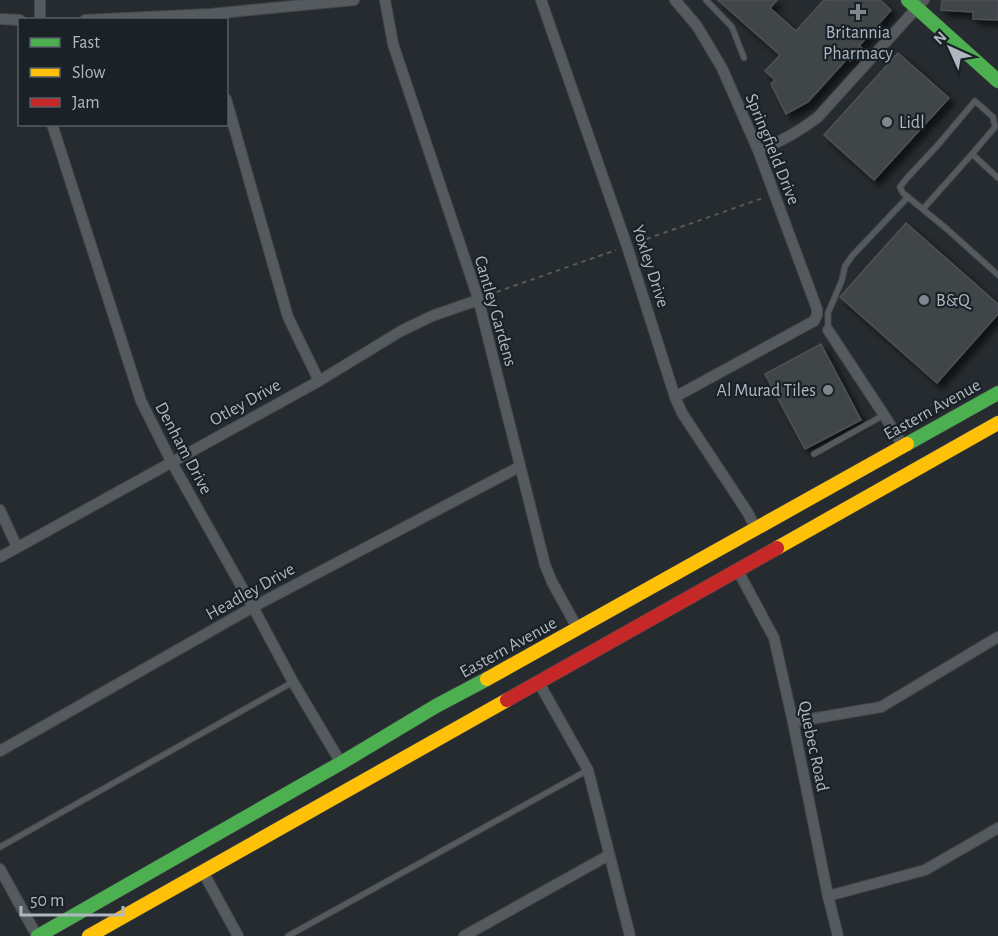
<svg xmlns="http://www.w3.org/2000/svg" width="998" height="936" font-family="'Alegreya Sans',sans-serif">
<defs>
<filter id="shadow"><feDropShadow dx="5.5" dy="5.5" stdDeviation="3" flood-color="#0009"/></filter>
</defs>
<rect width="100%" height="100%" fill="#262b2f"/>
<g fill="#3f4447" stroke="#4d5257" stroke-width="1.5" filter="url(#shadow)">
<polygon points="718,0 777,0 770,8 796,31 824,0 880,0 891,10 859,46 862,48 850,61 847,59 808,102 786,114 771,84 775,80 765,71 780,55"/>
<polygon points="942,0 998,0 998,20 973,19 973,12 941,10"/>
<polygon points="898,53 949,98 874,180 824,135"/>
<polygon points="906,223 998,304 998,314 937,383 840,297"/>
<polygon points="821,344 861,420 805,449 765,374"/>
</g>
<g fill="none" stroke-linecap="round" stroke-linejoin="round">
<defs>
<g id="lane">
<polyline points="706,0 732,27 744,58"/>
<polyline points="972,154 995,127 993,117 975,101 937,146 907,178 900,187 903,193 948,230 998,275"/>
<polyline points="923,209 972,154 998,178"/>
<polyline points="828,330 828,313 842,280 845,266 852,256 908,197"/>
<polyline points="814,454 884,415"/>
<polyline points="0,847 293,682"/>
<polyline points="288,936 588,770"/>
</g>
<g id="street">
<polyline points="385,0 393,44 478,298 545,565 552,582 578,629"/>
<polyline points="541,0 627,246 675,397 682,413 748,513 756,529"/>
<polyline points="675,0 697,26 722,68 758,150 817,309 817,315 814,321 675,397"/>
<polyline points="0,19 20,20"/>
<polyline points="40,20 40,0"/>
<polyline points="85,20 211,14 354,0"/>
<polyline points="226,99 288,317 319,381"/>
<polyline points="52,124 141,401 171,461 253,607 293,682 341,763"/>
<path d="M758 150C779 143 801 130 818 117L924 0"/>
<polyline points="828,330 884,415 903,446"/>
<polyline points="0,510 17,547"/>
<polyline points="0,557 319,381 401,331 432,316 478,300"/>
<polyline points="738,571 774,638 793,722 828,896 838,936"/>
<polyline points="539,683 588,770 630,936"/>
<polyline points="793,722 881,707 998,637"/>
<polyline points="0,751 253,607 519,467"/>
<polyline points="0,869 37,936"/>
<polyline points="203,872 238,936"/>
<polyline points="828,896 925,870 998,828"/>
<polyline points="464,936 609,855"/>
</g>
<g id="fast">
<polyline points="908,0 998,81"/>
<polyline points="907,444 998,393"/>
<polyline points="38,936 341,763 436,706 487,679"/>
</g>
<g id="slow">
<polyline points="777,548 998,423"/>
<polyline points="487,679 907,444"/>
<polyline points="89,936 507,700"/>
</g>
<polyline id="jam" points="507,700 777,548"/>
</defs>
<use href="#lane" stroke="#43484c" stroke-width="7"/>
<use href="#street" stroke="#43484c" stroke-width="12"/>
<use href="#fast" stroke="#43484c" stroke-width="15"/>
<use href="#slow" stroke="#43484c" stroke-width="15"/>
<use href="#jam" stroke="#43484c" stroke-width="15"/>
<g stroke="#555a5c" stroke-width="2" stroke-dasharray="4.5 4.5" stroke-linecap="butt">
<polyline points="638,242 763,198"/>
<polyline points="488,295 616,250"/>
</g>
<use href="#lane" stroke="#555a5e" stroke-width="5"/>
<use href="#street" stroke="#555a5e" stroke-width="10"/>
<use href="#fast" stroke="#4caf50" stroke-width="14"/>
<use href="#slow" stroke="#ffc107" stroke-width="14"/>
<use href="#jam" stroke="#c62828" stroke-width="14"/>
</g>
<g fill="#7f878e" stroke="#1a2228" stroke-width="2">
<path d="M855 3h6v6h6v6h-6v6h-6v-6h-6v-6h6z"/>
<circle cx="887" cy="122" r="6"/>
<circle cx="924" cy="300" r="6"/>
<circle cx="828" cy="390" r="6"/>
</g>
<g text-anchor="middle" stroke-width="4.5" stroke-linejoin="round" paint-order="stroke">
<g font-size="18" fill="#afb8c1" stroke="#1a2228" text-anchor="start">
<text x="858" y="38" text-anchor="middle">Britannia<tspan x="858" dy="21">Pharmacy</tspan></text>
<text x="899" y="128">Lidl</text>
<text x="936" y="306">B&amp;Q</text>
<text x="816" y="396" text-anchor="end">Al Murad Tiles</text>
</g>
<g font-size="18" fill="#afb8c1" stroke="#1a2228">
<text transform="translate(773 149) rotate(68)" y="6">Springfield Drive</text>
<text transform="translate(651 266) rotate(72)" y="6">Yoxley Drive</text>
<text transform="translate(496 311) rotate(74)" y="6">Cantley Gardens</text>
<text transform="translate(245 402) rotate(-29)" y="6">Otley Drive</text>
<text transform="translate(932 409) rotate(-29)" y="6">Eastern Avenue</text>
<text transform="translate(184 448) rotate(62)" y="6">Denham Drive</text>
<text transform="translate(250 591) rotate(-29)" y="6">Headley Drive</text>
<text transform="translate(508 647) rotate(-29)" y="6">Eastern Avenue</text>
<text transform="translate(814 746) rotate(78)" y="6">Quebec Road</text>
</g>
</g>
<rect x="18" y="18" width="210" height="108" fill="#1a2228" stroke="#565e65" stroke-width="1.5"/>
<rect x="30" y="38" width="30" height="9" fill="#4caf50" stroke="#565e65" stroke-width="1.5"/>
<text x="72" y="48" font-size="18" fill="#afb8c1">Fast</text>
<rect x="30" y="68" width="30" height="9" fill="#ffc107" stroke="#565e65" stroke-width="1.5"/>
<text x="72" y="78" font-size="18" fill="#afb8c1">Slow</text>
<rect x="30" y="98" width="30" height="9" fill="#c62828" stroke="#565e65" stroke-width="1.5"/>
<text x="72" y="108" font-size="18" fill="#afb8c1">Jam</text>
<g transform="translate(950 48) rotate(315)" stroke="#1a2228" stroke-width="4.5" paint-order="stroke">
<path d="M0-4.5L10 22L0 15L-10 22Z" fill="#afb8c1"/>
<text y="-9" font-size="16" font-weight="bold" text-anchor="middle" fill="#afb8c1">N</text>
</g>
<path d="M21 906v9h102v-9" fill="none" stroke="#afb8c1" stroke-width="3"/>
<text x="30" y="906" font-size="18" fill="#afb8c1" stroke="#1a2228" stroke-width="4.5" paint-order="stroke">50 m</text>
</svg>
